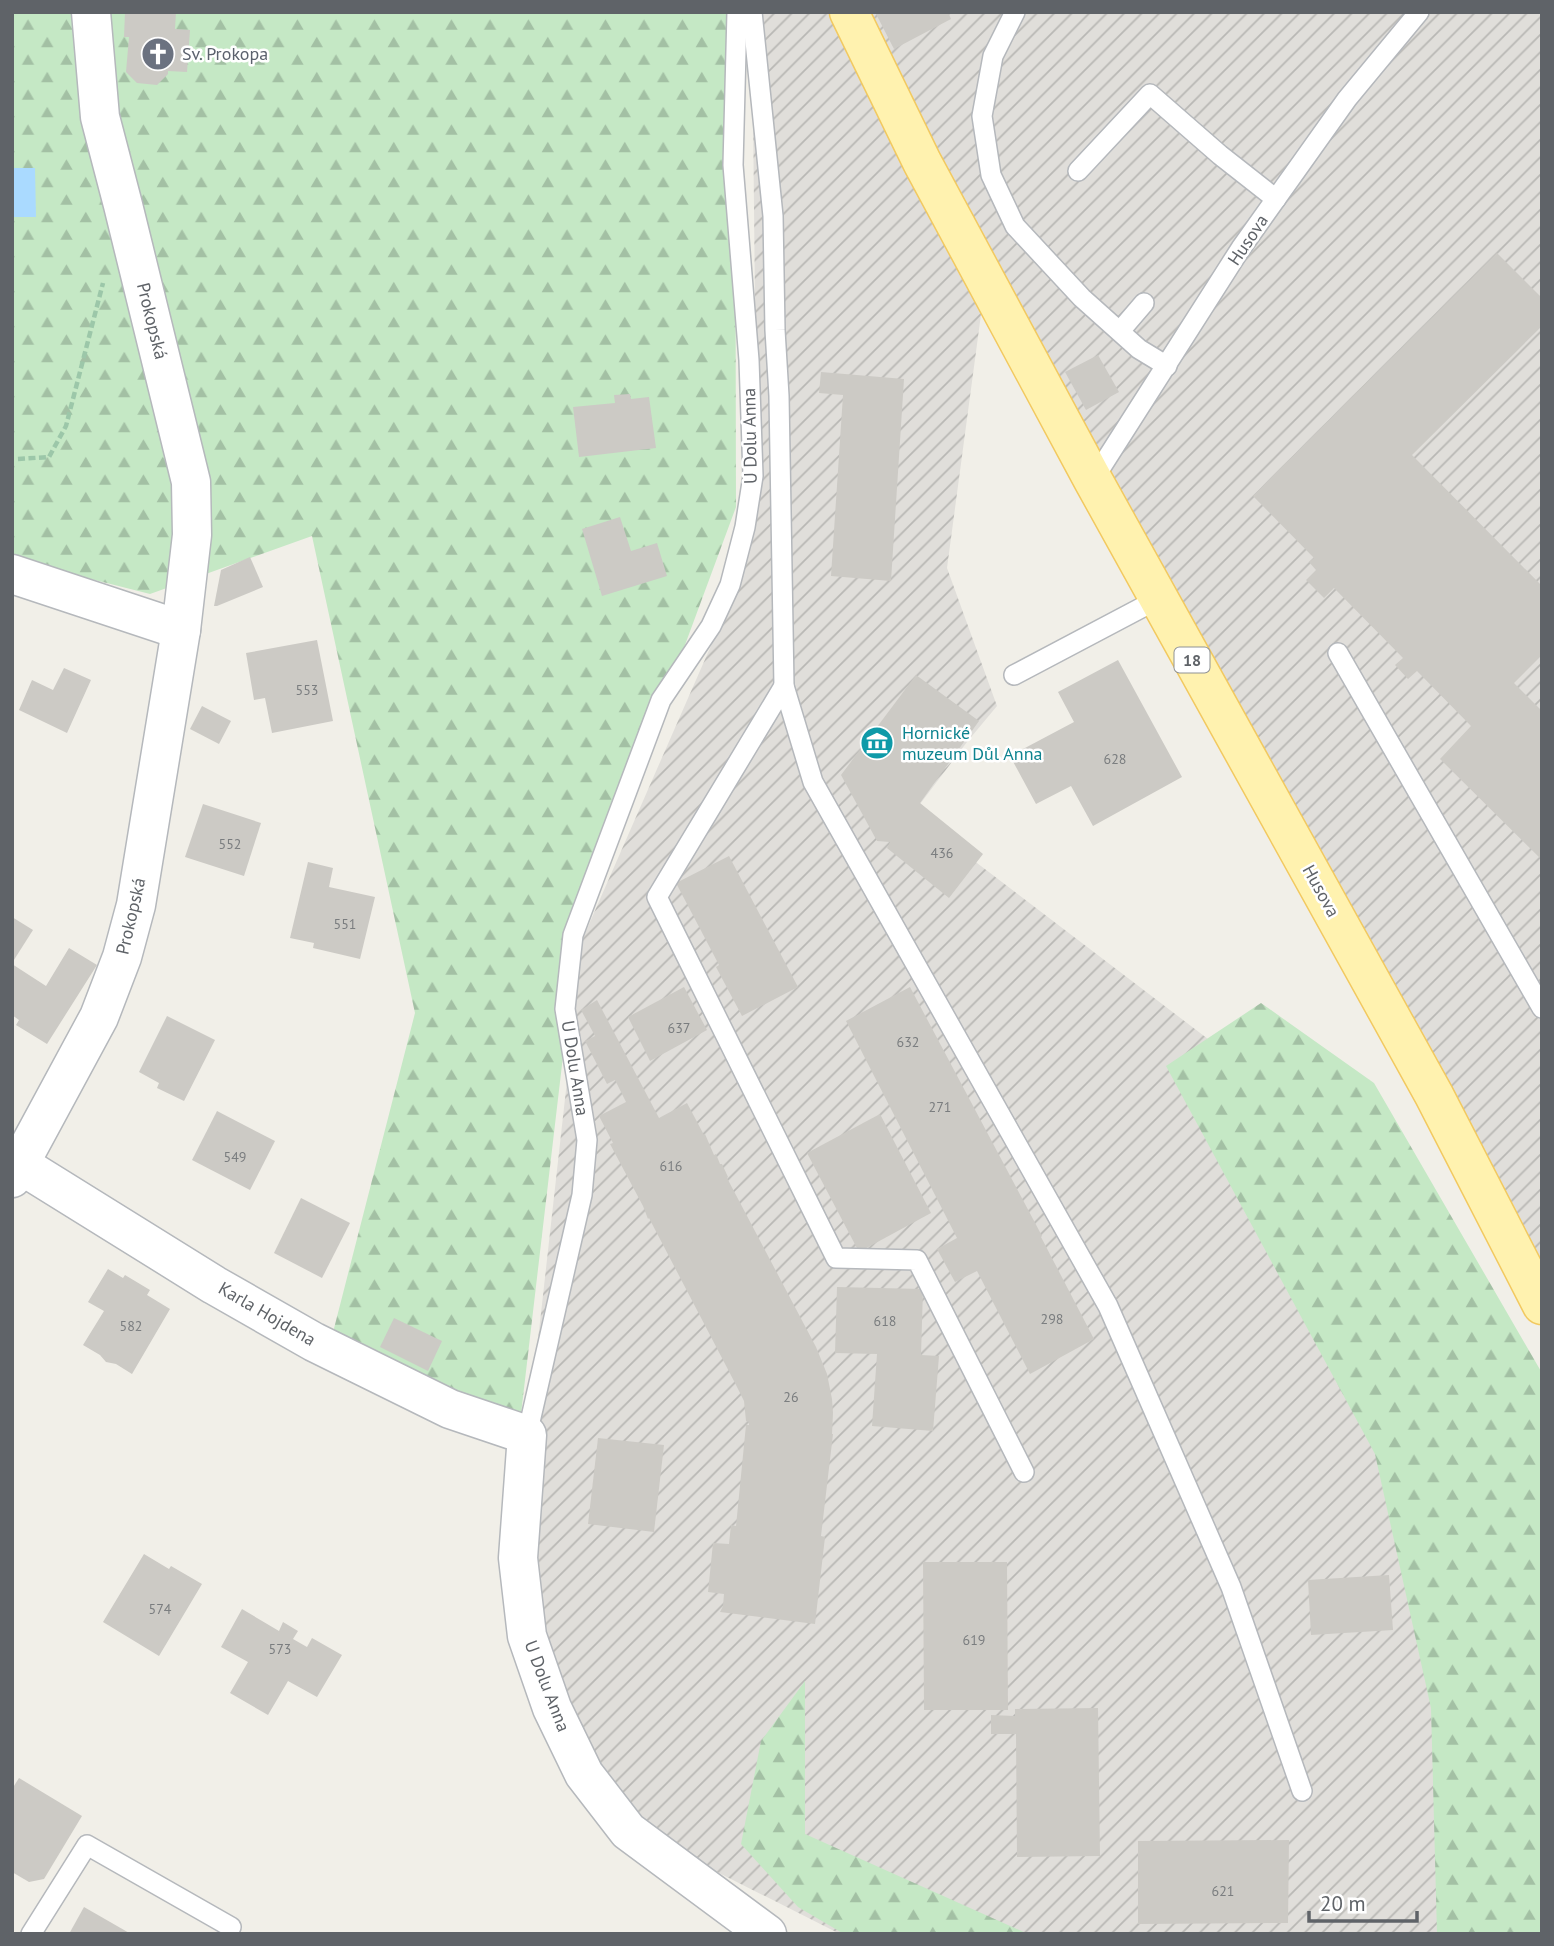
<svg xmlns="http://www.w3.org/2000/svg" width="1554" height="1946" font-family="'PT Sans',sans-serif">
<defs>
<pattern id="industrial-furrows" width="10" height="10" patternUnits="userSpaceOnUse" patternTransform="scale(1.75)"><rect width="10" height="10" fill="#e0deda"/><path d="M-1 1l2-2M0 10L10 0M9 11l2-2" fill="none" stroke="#b9b8b5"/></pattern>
<pattern id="forest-firs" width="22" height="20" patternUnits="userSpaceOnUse" patternTransform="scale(1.75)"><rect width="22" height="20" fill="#c5e8c5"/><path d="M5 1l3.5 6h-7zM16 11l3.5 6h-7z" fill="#a3c0a4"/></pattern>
</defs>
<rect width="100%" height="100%" fill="#f1efe8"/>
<g fill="url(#industrial-furrows)">
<polygon points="752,12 838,12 982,307 947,568 997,706 967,742 914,812 977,863 1271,1087 1542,1934 840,1934 636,1831 546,1661 524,1465 583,938 731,600 757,499"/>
<polygon points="858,12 1542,12 1542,1291"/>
</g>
<g fill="url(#forest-firs)">
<polygon points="14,12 735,12 736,507 577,937 519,1431 330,1344 415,1013 312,536 150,594 12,559 12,17"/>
<polygon points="1261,1003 1374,1083 1542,1373 1542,1934 1437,1934 1431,1708 1375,1454 1166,1066"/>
<polygon points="805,1681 805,1834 1028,1934 844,1934 798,1907 741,1844 761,1741"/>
</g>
<polygon fill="#aadaff" points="12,168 35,168 36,217 12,217"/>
<g fill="#cccac5">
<polygon points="125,12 176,12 175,29 190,30 187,72 168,71 168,74 157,85 137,83 126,72 129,37 124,37"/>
<polygon points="875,12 948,12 951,19 894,49"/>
<polygon points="1497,253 1542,298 1542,326 1412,455 1542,586 1542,655 1514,683 1542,711 1542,860 1440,759 1471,726 1417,671 1408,679 1395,665 1403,658 1334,588 1324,598 1306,580 1316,570 1309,562 1314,558 1253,496"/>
<polygon points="1098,355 1119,392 1086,410 1065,372"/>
<polygon points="821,372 904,379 891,581 831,576 843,395 819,393"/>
<polygon points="630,394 631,399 649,397 656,448 579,457 573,407 615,403 614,395"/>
<polygon points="620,517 631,551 657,543 667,576 602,596 582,529"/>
<polygon points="250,557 263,587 217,606 214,606 221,570"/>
<polygon points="317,640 333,721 272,733 265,698 254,700 246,653"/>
<polygon points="1118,660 1182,777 1093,826 1071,786 1036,804 1010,756 1074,722 1058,692"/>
<polygon points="64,668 91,680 67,733 19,710 32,680 53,690"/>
<polygon points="916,675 979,721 920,803 983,854 949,898 887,848 890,842 877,841 841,775"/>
<polygon points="202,706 231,721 219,744 190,729"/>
<polygon points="203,804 261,823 244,876 185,857"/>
<polygon points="729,856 798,987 742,1016 716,967 719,965 676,883"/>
<polygon points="308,862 333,868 329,887 375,897 360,959 313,948 314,943 290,938"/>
<polygon points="12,917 33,930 12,963"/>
<polygon points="69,948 97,965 47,1044 16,1025 19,1020 12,1015 12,964 46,986"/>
<polygon points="684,987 707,1030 650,1061 628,1017"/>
<polygon points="910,987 1042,1236 1041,1237 1094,1339 1030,1374 977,1271 955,1282 937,1249 957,1238 846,1021"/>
<polygon points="597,1000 659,1118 687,1103 704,1135 705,1134 714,1155 716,1154 720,1164 722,1164 728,1177 727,1178 816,1347 827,1374 832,1399 833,1413 832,1434 833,1434 821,1536 825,1537 815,1624 720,1612 723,1606 724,1594 708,1592 713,1543 729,1544 731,1525 736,1526 746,1425 749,1425 749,1422 746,1421 744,1401 735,1383 649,1218 648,1219 643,1206 610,1144 613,1143 599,1116 626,1102 615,1080 607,1084 585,1041 595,1036 581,1010"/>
<polygon points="167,1016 215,1040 184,1101 157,1088 159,1083 139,1072"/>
<polygon points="217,1111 275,1141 250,1190 192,1160"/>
<polygon points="880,1114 931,1213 859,1252 807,1153"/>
<polygon points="301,1198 350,1223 322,1278 274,1253"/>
<polygon points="108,1269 123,1278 125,1275 150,1290 147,1295 170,1309 132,1374 116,1364 106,1362 100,1355 83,1345 104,1311 88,1302"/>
<polygon points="837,1287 923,1289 921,1355 939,1356 933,1431 872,1426 877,1354 835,1353"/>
<polygon points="394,1318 442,1341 428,1371 380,1347"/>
<polygon points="598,1438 664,1445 654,1532 588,1524"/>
<polygon points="144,1554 169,1569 171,1566 202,1584 159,1656 103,1622"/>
<polygon points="923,1562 1007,1562 1008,1710 924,1710"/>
<polygon points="1389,1575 1393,1630 1311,1635 1308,1580"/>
<polygon points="242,1609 279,1631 283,1622 298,1631 293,1639 307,1647 312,1638 342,1655 317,1697 288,1681 268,1715 230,1693 248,1662 221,1647"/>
<polygon points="1098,1708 1100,1856 1017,1857 1016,1734 991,1734 991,1715 1015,1716 1015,1709"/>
<polygon points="19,1778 82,1816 44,1879 29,1882 12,1872 12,1789"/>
<polygon points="1289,1840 1288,1923 1138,1924 1138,1841"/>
<polygon points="84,1907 131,1934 69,1934"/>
</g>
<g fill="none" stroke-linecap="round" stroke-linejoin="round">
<defs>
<g id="service">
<polyline points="752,12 773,216 775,330 779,396 784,686 813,782 1108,1306 1231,1587 1302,1791"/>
<polyline points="1015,12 993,56 982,116 991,175 1015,226 1082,298 1139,349 1167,366"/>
<polyline points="1078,171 1150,94 1220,155 1276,199"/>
<polyline points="1120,331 1144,303"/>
<polyline points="1093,480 1241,248 1347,99 1419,12"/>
<polyline points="1338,653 1542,1008"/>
<polyline points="1014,675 1158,599"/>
<polyline points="784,686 657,897 836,1258 917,1260 1024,1472"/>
<polyline points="527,1435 582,1195 587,1140 565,1009 573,935 661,700 711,626 730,585 745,527 753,476 749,360 733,165 737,12"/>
<polyline points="31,1934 87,1845 231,1927"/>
</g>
<g id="minor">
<polyline points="12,574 181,630"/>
<polyline points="21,1165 214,1285 314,1342 450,1409 527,1435 518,1558 527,1636 552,1708 584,1774 628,1831 767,1934"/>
<polyline points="12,1178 99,1017 122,957 136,905 181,630 192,535 191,482 123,205 100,117 91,12"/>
</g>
<polyline id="primary" points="849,12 922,162 1093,480 1434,1095 1542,1305"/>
</defs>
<use href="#service" stroke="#b5b8bc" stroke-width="22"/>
<use href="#minor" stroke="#b5b8bc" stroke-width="41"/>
<use href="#primary" stroke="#f2c960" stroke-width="41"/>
<polyline stroke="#9cc7a9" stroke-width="4.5" stroke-dasharray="7 3.5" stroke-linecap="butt" points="18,459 49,457 66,426 103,283"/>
<use href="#service" stroke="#fff" stroke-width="19"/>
<use href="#minor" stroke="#fff" stroke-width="38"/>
<use href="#primary" stroke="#fff2af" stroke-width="38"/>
</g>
<defs>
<symbol id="church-disc" viewBox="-11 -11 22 22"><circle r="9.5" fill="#6b7280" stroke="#fff"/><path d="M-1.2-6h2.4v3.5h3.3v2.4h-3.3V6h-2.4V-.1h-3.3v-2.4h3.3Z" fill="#fff"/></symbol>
<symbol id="museum-disc" viewBox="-11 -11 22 22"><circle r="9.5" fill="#0f9aa8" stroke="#fff"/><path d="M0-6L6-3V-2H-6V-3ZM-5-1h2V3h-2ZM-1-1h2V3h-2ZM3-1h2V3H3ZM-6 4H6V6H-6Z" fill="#fff"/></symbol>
</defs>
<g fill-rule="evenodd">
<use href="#church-disc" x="139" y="35" width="38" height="38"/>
<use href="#museum-disc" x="858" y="724" width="38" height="38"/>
</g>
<g text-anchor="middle" stroke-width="5" stroke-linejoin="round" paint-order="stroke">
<g font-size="14" fill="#7a7d7f">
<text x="307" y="695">553</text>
<text x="1115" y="764">628</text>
<text x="230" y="849">552</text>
<text x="942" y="858">436</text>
<text x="345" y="929">551</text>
<text x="679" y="1033">637</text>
<text x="908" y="1047">632</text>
<text x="940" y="1112">271</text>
<text x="235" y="1162">549</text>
<text x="671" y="1171">616</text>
<text x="1052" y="1324">298</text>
<text x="885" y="1326">618</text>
<text x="131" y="1331">582</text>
<text x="791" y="1402">26</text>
<text x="160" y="1614">574</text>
<text x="974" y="1645">619</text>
<text x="280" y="1654">573</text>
<text x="1223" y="1896">621</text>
</g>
<rect fill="#fff" stroke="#8f9295" stroke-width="2" x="1174.5" y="647.5" width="35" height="25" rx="5"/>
<g font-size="16" font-weight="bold" fill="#5f6368">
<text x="1192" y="666">18</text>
</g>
<g font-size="18" fill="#5b616d" stroke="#fff" text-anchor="start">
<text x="182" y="60">Sv. Prokopa</text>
</g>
<g font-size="18" fill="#5f6368" stroke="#fff">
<text transform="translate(1248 240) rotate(-56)" y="6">Husova</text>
<text transform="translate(152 321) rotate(76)" y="6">Prokopská</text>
<text transform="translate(750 436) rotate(-91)" y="6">U Dolu Anna</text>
<text transform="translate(1321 891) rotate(61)" y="6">Husova</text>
<text transform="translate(131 916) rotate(-77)" y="6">Prokopská</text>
<text transform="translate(575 1068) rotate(81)" y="6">U Dolu Anna</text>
<text transform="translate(267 1314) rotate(30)" y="6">Karla Hojdena</text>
<text transform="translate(547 1686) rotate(69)" y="6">U Dolu Anna</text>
</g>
<g font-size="18" fill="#0d838f" stroke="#fff" text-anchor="start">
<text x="902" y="739">Hornické<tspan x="902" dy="21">muzeum Důl Anna</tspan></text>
</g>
</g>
<rect width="1554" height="1946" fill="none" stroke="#5f6368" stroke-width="28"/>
<path d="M1309 1911v10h108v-10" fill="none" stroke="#5f6368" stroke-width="3.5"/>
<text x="1320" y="1911" font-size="21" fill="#5f6368" stroke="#ffffff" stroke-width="5" paint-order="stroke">20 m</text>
</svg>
